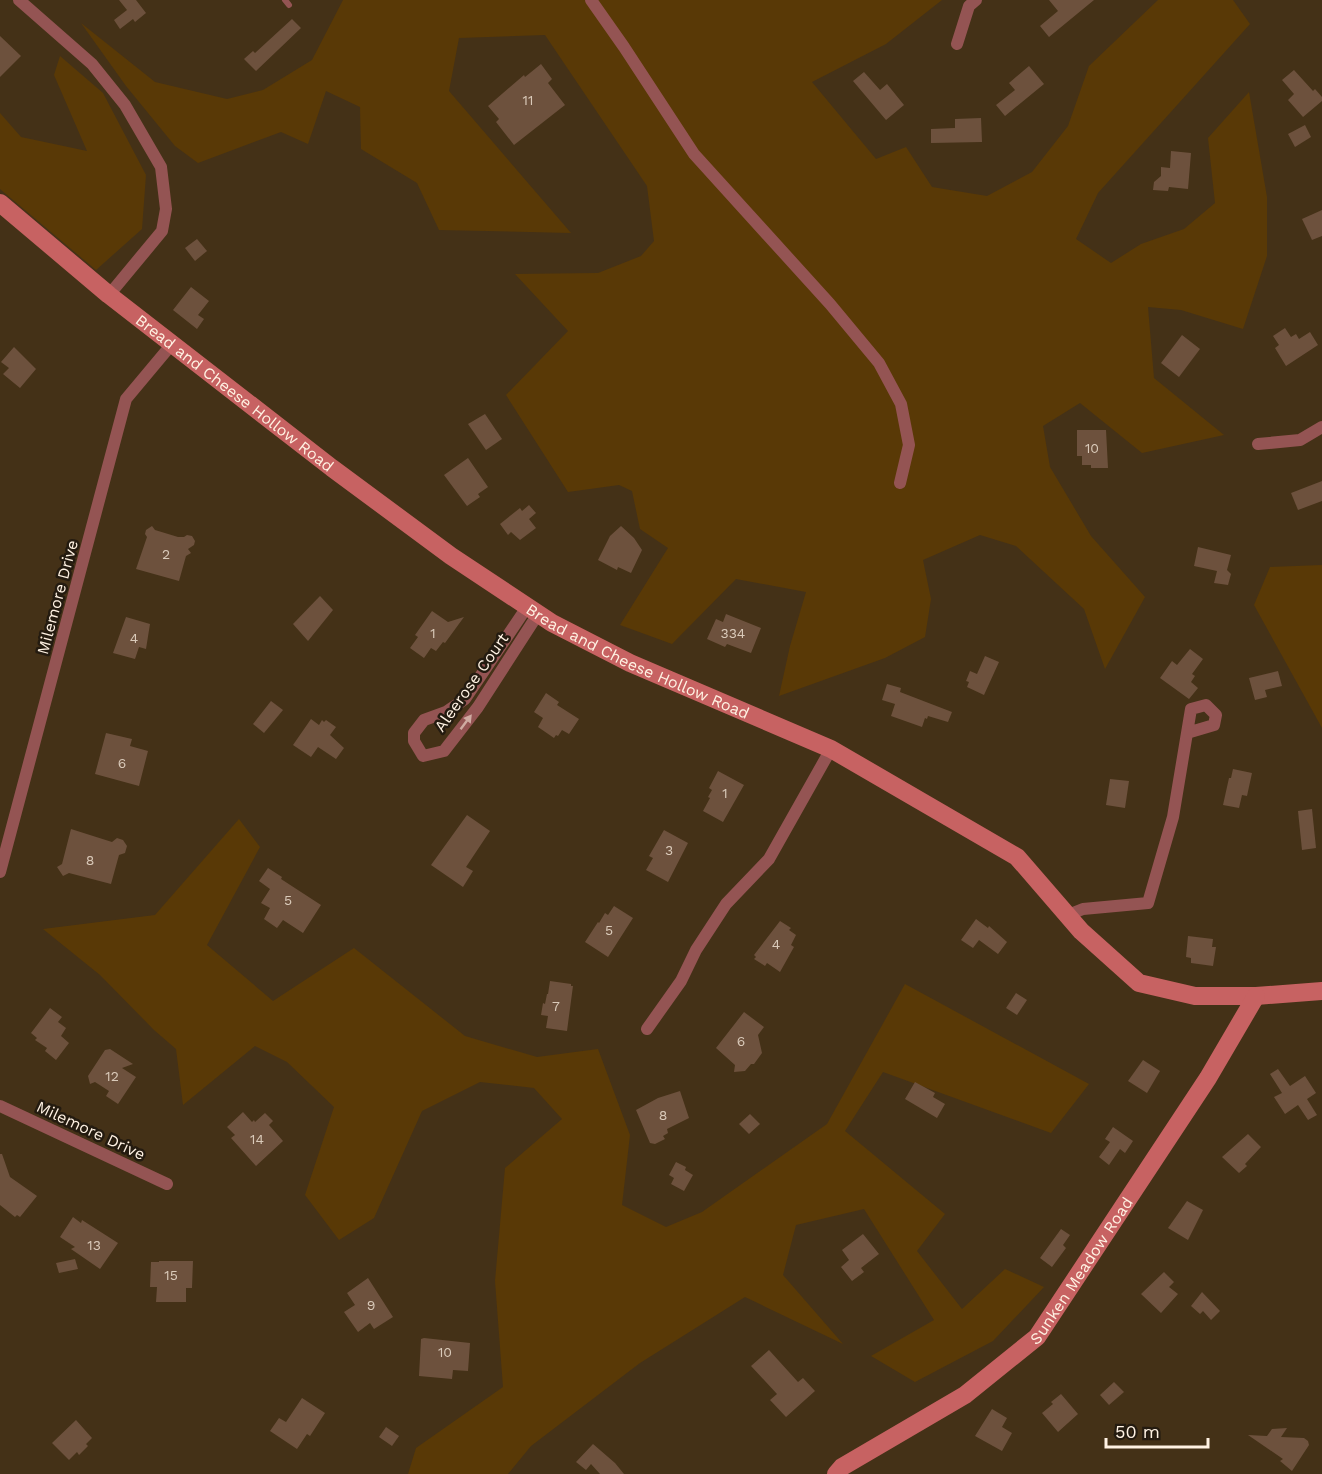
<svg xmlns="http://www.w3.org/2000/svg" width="1322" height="1474" font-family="'Work Sans',sans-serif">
<rect width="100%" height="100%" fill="#443117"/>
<g fill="#593906">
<polygon points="343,0 942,0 886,44 812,82 876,159 906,147 932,187 987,196 1032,172 1068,126 1089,66 1158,0 1233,0 1250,24 1098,193 1076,239 1111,263 1141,244 1184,229 1215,203 1208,138 1249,92 1267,197 1267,256 1243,329 1181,310 1148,307 1154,378 1224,435 1142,453 1080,403 1043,426 1050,467 1091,536 1145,597 1105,669 1084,609 1016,546 980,535 923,560 931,599 925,637 885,658 779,696 790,646 806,592 736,579 672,644 620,625 668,548 640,529 632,491 619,485 568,492 506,395 568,331 515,274 598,273 641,256 654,241 647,186 545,35 459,38 449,91 571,233 439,230 417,183 361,149 360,107 326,91 308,144 281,132 198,163 175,146 126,86 81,23 155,82 227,99 263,90 312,60"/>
<polygon points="60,56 103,93 146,175 142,229 96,270 0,189 0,113 21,137 87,151 54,75"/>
<polygon points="1322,565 1322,728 1254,605 1270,567"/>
<polygon points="239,819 260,847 207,945 273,1001 354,948 465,1036 537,1057 598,1049 630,1135 622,1205 666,1227 702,1212 827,1124 905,984 1089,1084 1051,1133 883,1072 845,1131 945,1214 917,1251 962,1309 1005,1269 1044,1287 993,1341 915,1382 871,1356 934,1320 864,1209 796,1225 783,1275 843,1344 745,1297 640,1363 531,1446 508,1474 408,1474 416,1448 503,1387 495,1281 505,1168 562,1119 534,1088 480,1082 422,1111 374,1218 339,1240 305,1195 334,1107 287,1062 255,1046 183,1105 176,1049 154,1030 100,975 43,929 155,915"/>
</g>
<g fill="#6d513d">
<polygon points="119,0 136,0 146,13 135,22 133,19 120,29 114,20 127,10"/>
<polygon points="1049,0 1094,0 1049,37 1040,26 1058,11"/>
<polygon points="292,19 301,28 256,71 244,59 253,51 255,53"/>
<polygon points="0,36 21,56 0,77"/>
<polygon points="541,64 552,79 548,83 565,105 514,145 496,122 499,119 488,106 524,75 525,77"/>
<polygon points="1029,66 1044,84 1005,116 996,105 1015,90 1009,83"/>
<polygon points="1294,70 1313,91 1315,89 1322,97 1322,101 1303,117 1288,100 1294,94 1282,80"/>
<polygon points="864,72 880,90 887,84 904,105 886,120 853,81"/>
<polygon points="981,118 982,142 931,143 931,129 955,128 955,119"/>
<polygon points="1305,125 1311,137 1295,147 1288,134"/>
<polygon points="1171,151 1191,153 1188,189 1169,187 1168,191 1153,190 1154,182 1161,176 1161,167 1170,168"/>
<polygon points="1322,210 1322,236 1312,240 1302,219"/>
<polygon points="197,239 207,251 195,261 185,248"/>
<polygon points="191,287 209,301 198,315 204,319 197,329 173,310"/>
<polygon points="1285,328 1291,337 1296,334 1299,339 1310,332 1318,345 1286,366 1275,348 1279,345 1273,336"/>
<polygon points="1182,335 1200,349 1179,377 1161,363"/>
<polygon points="14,347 36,369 20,388 3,374 9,368 1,362"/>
<polygon points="485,414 502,439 486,450 468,424"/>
<polygon points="1077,430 1106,430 1108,468 1091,468 1091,465 1082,465 1082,456 1077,456"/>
<polygon points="468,458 488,487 478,494 480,497 467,506 444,475"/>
<polygon points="1322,481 1322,501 1298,510 1291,493"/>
<polygon points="529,505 536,513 529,519 536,528 520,540 511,532 508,535 500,524 520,508 522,511"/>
<polygon points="152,526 155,530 178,537 184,537 187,535 192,536 195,541 194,545 188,549 191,553 186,556 179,581 136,569 147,537 145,534 146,530"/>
<polygon points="621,526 634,538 642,550 631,573 618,567 617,570 598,560 610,536"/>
<polygon points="1198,547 1231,555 1227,570 1231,574 1228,585 1214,583 1217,571 1194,566"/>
<polygon points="320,596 333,610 308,641 293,624"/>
<polygon points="432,611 448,622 464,617 445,643 443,642 436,651 431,648 424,658 410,648 418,637 415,635"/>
<polygon points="726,614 761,628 751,653 727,644 725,647 707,639 716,619 723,622"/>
<polygon points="126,617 150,624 146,649 139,647 135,659 113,653"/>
<polygon points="1190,649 1203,659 1192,674 1195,676 1191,682 1198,688 1189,699 1160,678 1172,661 1177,665"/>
<polygon points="985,656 999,662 984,695 967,687 969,682 966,681 970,671 977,674"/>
<polygon points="1278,671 1282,686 1265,690 1267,697 1255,700 1249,678"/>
<polygon points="887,684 901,688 900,692 952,712 948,722 928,716 927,719 925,718 922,727 891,716 895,704 882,700"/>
<polygon points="546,693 559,702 557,705 579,719 569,734 562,730 558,736 556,735 554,738 538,727 543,718 534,712"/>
<polygon points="271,701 283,710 264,733 253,724"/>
<polygon points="311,719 319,725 322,720 324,722 326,720 336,727 330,735 344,748 336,759 318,747 311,757 293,745"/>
<polygon points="106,733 132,739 130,746 148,751 139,786 95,774"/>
<polygon points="1233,769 1252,773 1247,796 1242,795 1239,808 1223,805 1229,778 1231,778"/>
<polygon points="718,771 744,785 723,822 703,811 710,798 708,797 712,790 709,788"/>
<polygon points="1110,779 1129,781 1125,808 1106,805"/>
<polygon points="1312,809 1316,848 1302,850 1298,811"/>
<polygon points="467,815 490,831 466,867 473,871 463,887 431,865"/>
<polygon points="71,829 112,842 117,838 123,840 127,846 125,853 119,855 111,884 69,873 63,876 57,867 62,864"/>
<polygon points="664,830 688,843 668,882 646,870 653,858 649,856"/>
<polygon points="268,868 282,877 281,879 321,905 303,933 283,920 277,928 264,919 270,908 261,903 270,889 259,881"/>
<polygon points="614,906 633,918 608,957 585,942 598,922 599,923 605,913 608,915"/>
<polygon points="976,919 988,928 989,926 1007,942 998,954 979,940 973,948 961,940"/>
<polygon points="780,921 791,928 789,930 796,935 791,945 794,947 780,972 767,963 765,966 754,959 756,957 754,955"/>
<polygon points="1188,936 1213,939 1212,947 1216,947 1213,966 1191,963 1191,958 1186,957"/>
<polygon points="550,981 571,984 571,986 573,986 567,1031 546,1028 548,1016 541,1015 543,1003 545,1004 547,994 548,994"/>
<polygon points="1016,993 1027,1000 1017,1015 1006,1008"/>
<polygon points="50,1008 62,1017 58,1022 66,1028 61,1036 69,1043 56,1060 45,1051 47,1048 35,1040 37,1038 31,1033"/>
<polygon points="744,1012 764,1027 758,1035 762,1053 754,1064 751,1064 745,1071 734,1072 735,1065 716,1048"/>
<polygon points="110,1049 133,1064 122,1068 136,1077 118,1104 106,1096 109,1091 95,1082 90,1084 88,1076 105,1050"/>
<polygon points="1143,1060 1160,1071 1147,1093 1128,1081"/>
<polygon points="1278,1069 1290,1086 1305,1076 1316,1093 1307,1099 1317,1115 1308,1120 1298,1105 1285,1114 1274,1097 1282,1093 1270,1074"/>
<polygon points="915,1082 935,1093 933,1097 945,1104 937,1118 905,1099"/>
<polygon points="680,1091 689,1118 667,1129 668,1133 663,1136 665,1139 655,1144 650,1143 636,1110 658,1098"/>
<polygon points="243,1112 252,1122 254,1120 255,1122 265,1113 273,1121 269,1125 283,1141 256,1166 231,1138 235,1135 227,1127"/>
<polygon points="750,1114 760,1124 749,1134 739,1124"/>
<polygon points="1113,1127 1133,1141 1125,1153 1120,1149 1109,1165 1099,1157 1110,1142 1105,1139"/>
<polygon points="1248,1134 1261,1147 1245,1164 1247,1166 1239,1173 1222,1157"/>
<polygon points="0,1154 2,1154 10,1177 37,1196 20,1217 17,1215 15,1217 0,1205"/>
<polygon points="676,1162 686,1167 685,1170 693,1175 684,1191 671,1184 674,1178 669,1175"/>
<polygon points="1187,1201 1203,1210 1188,1240 1168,1228"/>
<polygon points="73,1217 81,1223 82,1220 118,1243 100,1269 71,1249 75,1247 60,1237"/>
<polygon points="1061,1229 1070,1235 1063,1245 1066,1248 1052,1267 1040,1258"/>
<polygon points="863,1234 879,1254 861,1268 864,1272 852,1281 841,1267 849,1260 842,1250"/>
<polygon points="75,1259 78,1269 59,1273 56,1263"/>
<polygon points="159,1261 193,1261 192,1288 186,1288 186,1302 156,1302 157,1287 150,1287 151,1262 159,1262"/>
<polygon points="1164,1272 1174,1282 1169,1287 1178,1294 1161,1313 1141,1294"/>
<polygon points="368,1278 393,1317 374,1329 370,1323 358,1332 344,1312 355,1305 347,1293"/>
<polygon points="1202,1292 1220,1311 1211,1320 1203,1311 1200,1314 1191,1306"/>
<polygon points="424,1338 470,1343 468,1371 453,1370 452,1379 419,1376 421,1339"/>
<polygon points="769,1350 798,1382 803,1378 815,1391 786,1417 770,1400 777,1394 751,1366"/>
<polygon points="1114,1382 1124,1392 1109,1405 1100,1395"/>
<polygon points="1061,1394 1078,1414 1058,1432 1042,1413 1053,1404 1051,1402"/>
<polygon points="302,1398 325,1413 310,1436 307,1434 297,1449 270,1431 279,1418 286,1422"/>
<polygon points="992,1409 1007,1418 1002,1427 1012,1433 1002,1451 975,1436"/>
<polygon points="76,1420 92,1438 86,1444 88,1446 79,1455 77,1452 69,1460 52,1443"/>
<polygon points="386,1427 399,1436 392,1446 379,1437"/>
<polygon points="1287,1428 1281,1437 1304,1438 1308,1441 1309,1445 1292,1471 1280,1461 1283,1459 1248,1435 1267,1436 1272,1429"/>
<polygon points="593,1444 615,1463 624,1474 600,1474 591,1464 586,1470 576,1462"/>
</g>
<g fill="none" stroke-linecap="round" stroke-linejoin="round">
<polyline stroke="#945453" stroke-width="6" points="285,0 289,5"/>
<g stroke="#945453" stroke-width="12">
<polyline points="19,0 92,64 125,105 161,167 166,209 162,231 109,295"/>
<polyline points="591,0 624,47 694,154 830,304 879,363 901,404 909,445 900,483"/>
<polyline points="957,44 969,6 976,0"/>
<polyline points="1258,444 1300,440 1322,427"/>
<polyline points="527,607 465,699 446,712 424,720 414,733 414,741 423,756 444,751 478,707 538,614"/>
<polyline points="0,872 126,399 172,344"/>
<polyline points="1068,915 1083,909 1148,903 1173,817 1191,709 1206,705 1216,715 1214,725 1187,733"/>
<polyline points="647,1029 681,981 696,950 726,904 769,859 831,749"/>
<polyline points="0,1106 167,1184"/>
</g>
<g stroke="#c76262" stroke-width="18">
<path id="s1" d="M0 203 109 295 332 468 451 556 552 623 630 663 831 749 1017 857 1081 931 1139 983 1195 996H1256L1322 991"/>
<path id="s2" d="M836 1474 842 1467 965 1395 1037 1337 1208 1078 1256 996"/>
</g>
</g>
<defs><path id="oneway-solid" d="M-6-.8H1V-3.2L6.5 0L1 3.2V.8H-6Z" transform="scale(1.5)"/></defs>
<use fill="#cfaba2" href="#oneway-solid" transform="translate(466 722) rotate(-53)"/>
<g text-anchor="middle" stroke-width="5" stroke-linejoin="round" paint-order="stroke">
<g font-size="14" fill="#dacaba">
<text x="528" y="105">11</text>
<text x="1092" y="453">10</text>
<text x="166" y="559">2</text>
<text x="433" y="638">1</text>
<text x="733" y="638">334</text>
<text x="134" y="643">4</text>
<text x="122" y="768">6</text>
<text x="725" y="798">1</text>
<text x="669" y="855">3</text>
<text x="90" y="865">8</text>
<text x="288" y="905">5</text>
<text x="609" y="935">5</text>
<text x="776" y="949">4</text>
<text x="556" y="1011">7</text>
<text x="741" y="1046">6</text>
<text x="112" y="1081">12</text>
<text x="663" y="1120">8</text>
<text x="257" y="1144">14</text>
<text x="94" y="1250">13</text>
<text x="171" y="1280">15</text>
<text x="371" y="1310">9</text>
<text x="445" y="1357">10</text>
</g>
<g font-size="16" fill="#fff2e3" stroke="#241b10">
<text dy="6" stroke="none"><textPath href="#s1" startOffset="302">Bread and Cheese Hollow Road</textPath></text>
<text transform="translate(57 597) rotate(-75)" y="6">Milemore Drive</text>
<text dy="6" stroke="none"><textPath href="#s1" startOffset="788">Bread and Cheese Hollow Road</textPath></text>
<text transform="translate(471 682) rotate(-55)" y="6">Aleerose Court</text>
<text transform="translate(91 1130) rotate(25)" y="6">Milemore Drive</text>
<text dy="6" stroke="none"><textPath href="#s2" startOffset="324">Sunken Meadow Road</textPath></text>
</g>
</g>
<path d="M1106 1438v9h102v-9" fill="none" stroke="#fff2e3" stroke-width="3"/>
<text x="1115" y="1438" font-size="18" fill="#fff2e3" stroke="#241b10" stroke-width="4.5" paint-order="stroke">50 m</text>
</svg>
